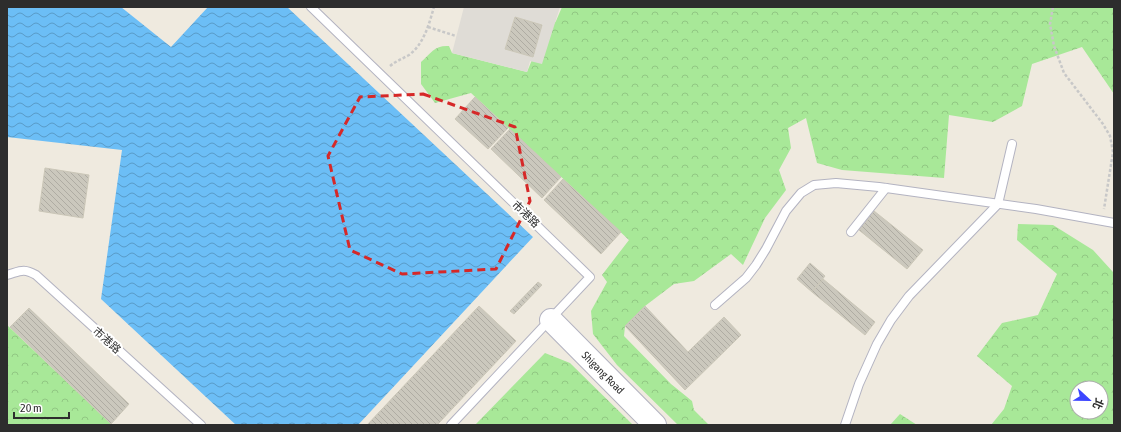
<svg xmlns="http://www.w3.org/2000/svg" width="1121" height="432" font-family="'Asap Condensed','Noto Sans TC',sans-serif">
<defs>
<pattern id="forest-crowns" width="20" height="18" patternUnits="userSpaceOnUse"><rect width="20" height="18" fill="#a8e898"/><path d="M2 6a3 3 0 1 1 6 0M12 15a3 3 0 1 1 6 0" fill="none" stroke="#91c783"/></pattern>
<pattern id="water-waves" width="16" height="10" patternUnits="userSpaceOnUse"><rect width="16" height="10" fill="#6cbef6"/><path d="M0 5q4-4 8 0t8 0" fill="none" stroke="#599bc8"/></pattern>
<pattern id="building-back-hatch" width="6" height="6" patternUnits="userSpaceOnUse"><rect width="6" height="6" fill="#cbc8bd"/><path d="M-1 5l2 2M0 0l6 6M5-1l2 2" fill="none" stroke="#afaca3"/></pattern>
</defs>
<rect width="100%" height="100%" fill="#efeadf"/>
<g fill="url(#forest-crowns)" fill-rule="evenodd">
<path d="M562 7H1114V94L1082 47 1032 64 1022 106 993 122 949 115 944 178 842 170 817 163 806 118 788 128 791 148 779 170 786 190 765 218 743 265 731 254 694 281 674 284 645 306 625 326 624 336 671 384 692 401 694 410 709 425H678L617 365 593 334 591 311 607 282 602 275 629 240 471 93 435 103 421 84V62C431 53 435 45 449 46L452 53 527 72 536 50 556 21Z"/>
<path d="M1018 224 1053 225 1093 250 1113 272 1114 425H991L1004 409 1012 386 977 356 1002 323 1038 315 1057 274 1017 240ZM1077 388H1101V412H1077Z"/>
<polygon points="7,325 111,424 110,425 7,425"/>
<polygon points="545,353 570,363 633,425 475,425"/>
<polygon points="900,414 917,425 890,425"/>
</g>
<path fill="#dfdcd6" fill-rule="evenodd" d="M464 7H560L542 64 530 61 527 72 452 53ZM515 17 542 25 533 57 505 48Z"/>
<polygon fill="url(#water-waves)" points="7,7 121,7 171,47 208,7 287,7 533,237 358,425 236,425 101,299 122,150 7,137"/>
<g fill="url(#building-back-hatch)" stroke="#cbc7b8">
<polygon points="515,17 542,25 533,57 505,49"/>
<polygon points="475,97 508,128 488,149 455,119"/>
<polygon points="510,129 561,177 542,198 491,149"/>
<polygon points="45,168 89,175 83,218 39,211"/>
<polygon points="563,179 621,232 601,254 544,200"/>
<polygon points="874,211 923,250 907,269 859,230"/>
<polygon points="810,263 825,276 812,292 797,279"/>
<polygon points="823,279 875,322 865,335 812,292"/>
<polygon points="538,282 542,285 514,314 510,311"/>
<polygon points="479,306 516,341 437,425 367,425"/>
<polygon points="645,306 688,352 724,317 741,335 685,390 625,326"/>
<polygon points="29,308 129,404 111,424 10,327"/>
</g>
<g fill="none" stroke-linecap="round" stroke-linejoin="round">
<defs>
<g id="lane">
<polyline points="311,7 590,277 451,425"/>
<polyline points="851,232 886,188"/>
<path d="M7 275C21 271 23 268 36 275L201 425"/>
<polyline points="715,305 746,278 756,265 766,249 786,211 801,193 814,185 836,183 879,187 1036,209 1114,223"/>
<polyline points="845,425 859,384 877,344 891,320 909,296 998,204 1012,144"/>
</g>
<g id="secondary">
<path id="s1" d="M551 320 655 425"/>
</g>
</defs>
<use href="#lane" stroke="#b3b3c1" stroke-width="10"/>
<use href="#secondary" stroke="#b3b3c1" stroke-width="24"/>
<g stroke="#c8c8c8" stroke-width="2.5" stroke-dasharray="3 2" stroke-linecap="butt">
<polyline points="1053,7 1050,24 1054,46 1064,73 1103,124 1110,136 1113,152 1104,209"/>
<polyline points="428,27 456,36"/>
<path d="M390 66C396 61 402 59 409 55 424 44 429 24 434 7"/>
</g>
<use href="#lane" stroke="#fff" stroke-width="8"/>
<use href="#secondary" stroke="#fff" stroke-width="22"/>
</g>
<path fill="none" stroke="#d62828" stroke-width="3" stroke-dasharray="8 5" stroke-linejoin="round" d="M423 94 515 127 530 201 496 269 402 274 350 250 328 156 360 97Z"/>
<g text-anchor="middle" stroke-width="4" stroke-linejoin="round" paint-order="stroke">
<g font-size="11" fill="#2d2d2d" stroke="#fff">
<text transform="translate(526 214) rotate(44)" y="4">市港路</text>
<text transform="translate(107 340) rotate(42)" y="4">市港路</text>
<text dy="4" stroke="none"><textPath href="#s1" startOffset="74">Shigang Road</textPath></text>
</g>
</g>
<rect width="1121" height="432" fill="none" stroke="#2d2d2d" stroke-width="16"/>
<g transform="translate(1089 400) rotate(112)"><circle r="19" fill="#ffffff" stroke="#ababab"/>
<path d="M0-3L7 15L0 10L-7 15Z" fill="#3c45ff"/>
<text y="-6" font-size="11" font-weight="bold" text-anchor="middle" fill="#2d2d2d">北</text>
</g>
<path d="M14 412v6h55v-6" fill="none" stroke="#2d2d2d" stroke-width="2"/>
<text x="20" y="412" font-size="12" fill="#2d2d2d" stroke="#ffffff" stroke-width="3" paint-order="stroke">20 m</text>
</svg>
